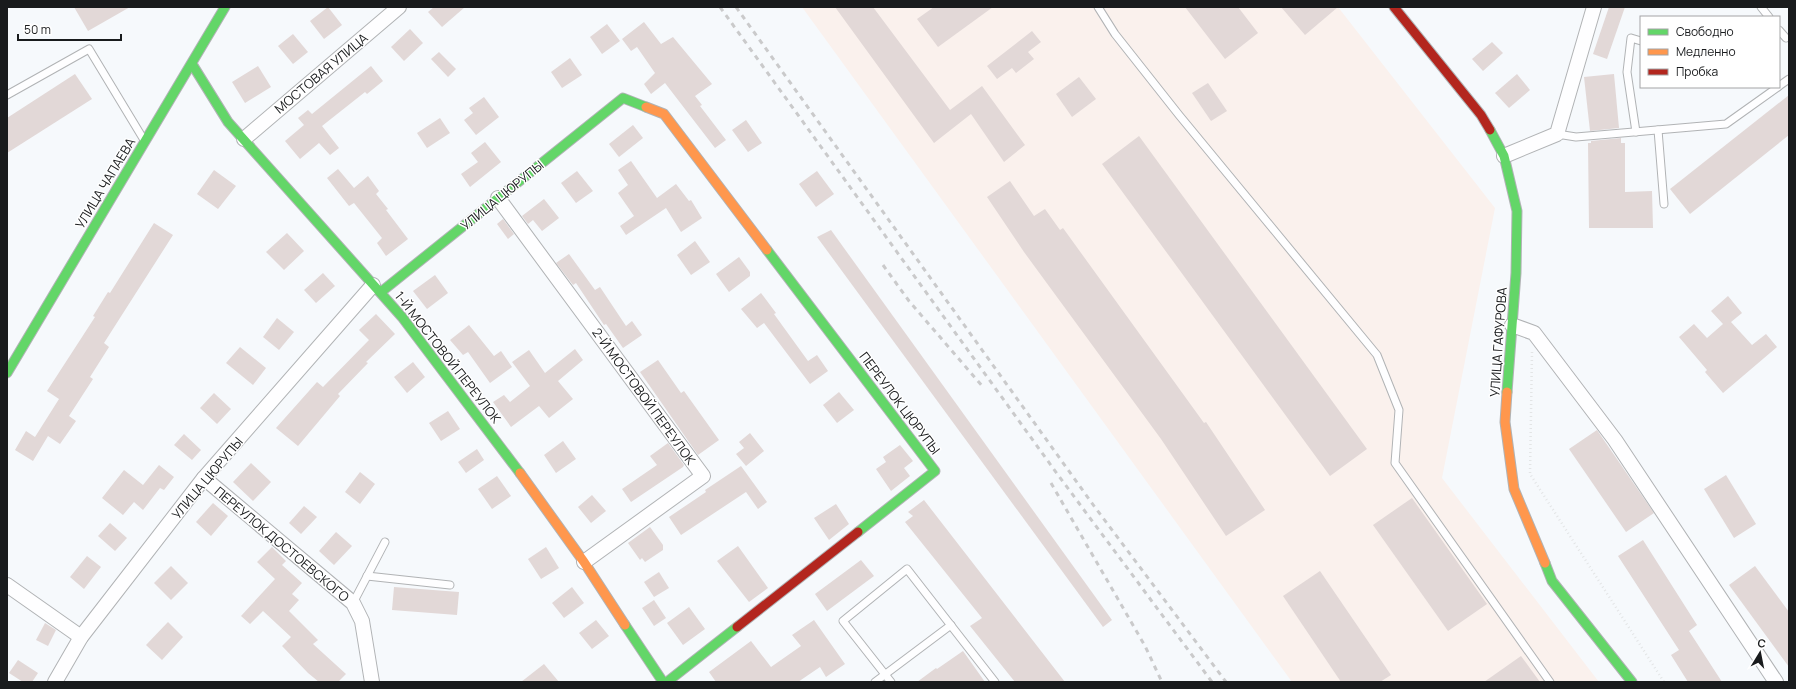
<svg xmlns="http://www.w3.org/2000/svg" width="1796" height="689" font-family="Manrope,sans-serif">
<rect width="100%" height="100%" fill="#f6f9fc"/>
<polygon fill="#faf1ed" points="802,7 1338,7 1495,208 1442,478 1599,682 1292,682"/>
<g fill="#e2d8d7">
<polygon points="74,7 130,7 88,31"/>
<polygon points="328,7 342,25 324,39 310,21"/>
<polygon points="434,7 465,7 442,27 428,12"/>
<polygon points="835,7 873,7 950,110 982,86 1025,145 1004,162 971,114 934,143"/>
<polygon points="934,7 993,7 938,47 917,19"/>
<polygon points="1185,7 1238,7 1258,33 1225,59"/>
<polygon points="1281,7 1338,7 1305,35"/>
<polygon points="1609,7 1625,7 1607,59 1593,54"/>
<polygon points="644,22 661,44 673,37 712,84 695,96 702,105 700,106 726,140 715,148 665,83 651,94 644,84 655,73 637,47 631,51 622,39"/>
<polygon points="607,24 620,41 602,54 590,37"/>
<polygon points="410,29 423,43 404,61 391,47"/>
<polygon points="1032,31 1041,42 1028,52 1034,59 1016,73 1012,68 997,79 987,66"/>
<polygon points="293,34 308,52 293,64 278,46"/>
<polygon points="1492,42 1503,53 1483,71 1472,59"/>
<polygon points="439,52 456,69 448,77 431,59"/>
<polygon points="570,58 582,75 562,88 551,72"/>
<polygon points="258,66 271,87 245,103 232,82"/>
<polygon points="371,66 383,81 367,94 365,92 322,126 339,148 330,155 319,143 300,159 285,141 304,125 298,118 308,110 312,114"/>
<polygon points="75,74 92,99 7,153 7,118"/>
<polygon points="1517,74 1530,90 1509,108 1495,93"/>
<polygon points="1614,74 1619,128 1590,131 1584,77"/>
<polygon points="1079,77 1096,99 1072,117 1056,94"/>
<polygon points="1208,83 1227,111 1211,121 1192,93"/>
<polygon points="1789,95 1789,135 1690,214 1670,189"/>
<polygon points="484,97 499,117 476,135 464,120 473,113 469,108"/>
<polygon points="440,118 450,133 427,148 417,133"/>
<polygon points="746,120 762,143 748,152 732,130"/>
<polygon points="633,125 643,138 619,157 609,144"/>
<polygon points="1139,136 1367,449 1330,476 1102,164"/>
<polygon points="1621,138 1621,143 1625,143 1625,192 1652,191 1653,228 1589,228 1588,143 1591,143 1591,141"/>
<polygon points="485,142 501,162 470,187 461,174 478,162 471,153"/>
<polygon points="631,161 657,198 676,184 689,201 691,200 702,218 681,232 666,208 626,235 620,226 634,216 618,193 628,185 618,170"/>
<polygon points="338,169 354,188 368,176 379,191 376,194 388,209 386,210 408,239 386,256 377,243 382,238 354,203 349,206 327,178"/>
<polygon points="214,170 236,186 218,209 197,194"/>
<polygon points="577,171 593,191 576,203 561,183"/>
<polygon points="817,171 834,194 816,207 799,184"/>
<polygon points="1010,181 1034,216 1045,209 1060,230 1063,228 1204,423 1206,422 1265,510 1226,536 1161,439 1024,252 987,197"/>
<polygon points="544,199 559,218 542,231 533,220 528,224 522,216"/>
<polygon points="503,219 514,234 508,239 497,224"/>
<polygon points="154,223 173,235 104,343 109,347 90,377 93,379 69,416 76,421 60,444 48,436 33,461 15,450 26,431 35,437 59,399 47,391 95,317 93,316 108,292 110,293"/>
<polygon points="831,230 1112,620 1103,627 817,237"/>
<polygon points="287,233 304,251 284,270 266,252"/>
<polygon points="695,241 710,262 691,275 677,255"/>
<polygon points="569,254 595,290 600,287 626,326 632,321 642,335 623,348 606,324 604,325 576,283 573,285 556,263"/>
<polygon points="739,257 750,272 750,276 729,292 716,274"/>
<polygon points="323,273 335,286 316,303 304,290"/>
<polygon points="435,275 448,293 427,309 413,291"/>
<polygon points="761,293 776,313 774,314 808,361 817,355 828,371 810,384 764,323 757,328 741,309"/>
<polygon points="1728,296 1742,313 1731,322 1752,345 1766,334 1777,347 1723,393 1705,372 1707,370 1679,337 1694,324 1707,338 1723,324 1711,311"/>
<polygon points="376,314 395,334 366,362 368,363 338,394 340,396 298,446 276,428 317,382 323,387 369,340 359,330"/>
<polygon points="277,318 294,332 279,350 263,337"/>
<polygon points="469,325 494,356 501,351 512,367 490,383 468,352 463,355 450,340"/>
<polygon points="240,347 266,368 253,385 226,363"/>
<polygon points="575,349 583,360 558,381 573,399 549,418 539,406 511,427 493,402 504,395 510,402 530,386 512,362 529,350 545,373"/>
<polygon points="658,360 681,393 684,391 719,440 698,455 640,372"/>
<polygon points="413,362 425,377 407,393 394,377"/>
<polygon points="839,392 854,410 837,423 823,405"/>
<polygon points="214,393 231,409 217,424 200,408"/>
<polygon points="448,411 460,429 441,441 429,423"/>
<polygon points="1597,430 1654,513 1626,532 1569,449"/>
<polygon points="750,433 764,451 746,466 736,454 744,448 739,442"/>
<polygon points="184,434 201,450 192,460 174,445"/>
<polygon points="563,441 576,459 556,473 544,455"/>
<polygon points="668,443 684,465 683,467 631,502 622,489 657,465 650,456"/>
<polygon points="900,445 913,461 904,468 910,476 891,491 876,469 886,462 883,457"/>
<polygon points="477,449 484,460 466,473 458,462"/>
<polygon points="251,463 271,482 253,501 233,482"/>
<polygon points="159,465 174,477 164,490 160,488 143,510 134,502 123,515 102,498 124,470 143,485"/>
<polygon points="741,466 767,502 758,509 746,492 681,535 669,517 706,492 705,490"/>
<polygon points="360,472 375,484 360,504 345,492"/>
<polygon points="1726,475 1756,524 1734,538 1704,489"/>
<polygon points="497,476 511,496 492,509 478,489"/>
<polygon points="592,495 606,511 591,523 578,507"/>
<polygon points="1412,498 1487,604 1448,631 1373,525"/>
<polygon points="924,500 1065,682 1015,682 970,626 982,618 905,522 913,516 908,512"/>
<polygon points="213,503 228,516 211,536 196,522"/>
<polygon points="836,504 849,524 829,540 814,518"/>
<polygon points="304,506 317,517 301,534 289,523"/>
<polygon points="110,523 127,538 115,551 98,536"/>
<polygon points="650,527 663,545 663,550 645,562 642,558 640,560 628,543"/>
<polygon points="336,532 352,546 334,565 319,551"/>
<polygon points="1643,540 1697,625 1689,631 1722,682 1688,682 1671,655 1679,650 1618,556"/>
<polygon points="738,546 768,588 749,602 717,561"/>
<polygon points="272,547 286,561 282,565 302,583 292,594 299,600 289,611 318,640 313,644 346,674 338,682 319,682 308,673 282,646 291,637 263,611 250,624 241,616 275,579 257,562"/>
<polygon points="546,547 559,568 541,579 528,559"/>
<polygon points="87,556 101,567 84,589 70,577"/>
<polygon points="861,560 874,576 827,611 815,594"/>
<polygon points="171,566 188,583 171,600 154,583"/>
<polygon points="1755,566 1789,612 1789,667 1729,585"/>
<polygon points="1320,571 1391,675 1380,682 1341,682 1283,596"/>
<polygon points="659,572 669,588 654,597 644,582"/>
<polygon points="394,587 459,592 457,615 392,610"/>
<polygon points="572,587 584,603 564,618 552,603"/>
<polygon points="654,600 666,618 654,626 642,608"/>
<polygon points="689,607 705,629 683,645 667,623"/>
<polygon points="596,620 609,636 592,649 579,633"/>
<polygon points="814,620 845,664 826,677 820,667 798,682 716,682 709,672 751,641 771,667 801,646 792,635"/>
<polygon points="168,622 183,637 162,660 146,645"/>
<polygon points="45,623 56,630 48,646 36,640"/>
<polygon points="963,651 985,682 917,682 936,668 937,669"/>
<polygon points="1521,656 1540,682 1484,682"/>
<polygon points="18,660 38,673 32,682 23,682 9,673"/>
<polygon points="544,664 559,682 521,682"/>
</g>
<g fill="none" stroke-linecap="round" stroke-linejoin="round">
<defs>
<g id="lane">
<polyline points="1098,7 1115,34 1179,115 1377,355 1399,410 1395,463 1550,682"/>
<polyline points="1761,7 1769,17"/>
<polyline points="1779,30 1786,38"/>
<polyline points="1779,86 1789,79"/>
<polyline points="7,95 89,49 144,140"/>
<polyline points="1658,130 1664,204"/>
<polyline points="1636,132 1627,72 1631,38 1641,41"/>
<polyline points="1557,134 1576,137 1726,124 1778,87"/>
<polyline points="367,576 450,585"/>
<polyline points="353,603 385,542"/>
<polyline points="875,682 951,625"/>
<polyline points="891,682 843,621 907,569 995,682"/>
</g>
<g id="street">
<polyline points="244,139 399,7"/>
<polyline points="1504,156 1557,134 1594,7"/>
<polyline points="498,198 703,476 584,562"/>
<polyline points="1512,325 1534,333 1615,440 1776,682"/>
<polyline points="204,478 353,603 362,621 372,682"/>
<polyline points="7,585 81,637"/>
<polyline points="55,682 81,637 204,478 373,285"/>
</g>
<g id="fast">
<polyline points="192,64 228,122 402,317 520,473"/>
<polyline points="1490,130 1504,156 1517,211 1516,273 1507,392"/>
<polyline points="767,250 935,471 858,532"/>
<polyline points="381,292 623,98 646,107"/>
<polyline points="7,373 225,7"/>
<polyline points="1545,563 1552,581 1632,682"/>
<polyline points="625,625 663,682"/>
<polyline points="667,682 737,627"/>
</g>
<g id="slow">
<polyline points="646,107 664,114 767,250"/>
<polyline points="1507,392 1505,422 1514,489 1545,563"/>
<polyline points="520,473 584,562 625,625"/>
</g>
<g id="jam">
<polyline points="1394,7 1481,115 1490,130"/>
<polyline points="737,627 858,532"/>
</g>
</defs>
<use href="#lane" stroke="#b1b3b5" stroke-width="9"/>
<use href="#street" stroke="#b1b3b5" stroke-width="16"/>
<use href="#fast" stroke="#b1b3b5" stroke-width="11"/>
<use href="#slow" stroke="#b1b3b5" stroke-width="11"/>
<use href="#jam" stroke="#b1b3b5" stroke-width="11"/>
<polyline stroke="#e3e5e6" stroke-width="2.5" stroke-dasharray="1 3" stroke-linecap="butt" points="1532,352 1530,474 1664,682"/>
<use href="#lane" stroke="#fefeff" stroke-width="7"/>
<use href="#street" stroke="#fefeff" stroke-width="14"/>
<use href="#fast" stroke="#63d668" stroke-width="9"/>
<use href="#slow" stroke="#ff974d" stroke-width="9"/>
<use href="#jam" stroke="#b3261e" stroke-width="9"/>
<g stroke="#cacacb" stroke-width="3" stroke-dasharray="5 5" stroke-linecap="butt">
<polyline points="720,7 1058,475 1212,682"/>
<polyline points="736,7 1094,506 1226,682"/>
<polyline points="883,265 909,301 983,387"/>
<polyline points="1051,483 1145,646 1162,682"/>
</g>
</g>
<g text-anchor="middle" stroke-width="3" stroke-linejoin="round" paint-order="stroke">
<g font-size="13" fill="#191b1d" stroke="#fff">
<text transform="translate(321 73) rotate(-40)" y="5">МОСТОВАЯ УЛИЦА</text>
<text transform="translate(105 183) rotate(-59)" y="5">УЛИЦА ЧАПАЕВА</text>
<text transform="translate(502 195) rotate(-39)" y="5">УЛИЦА ЦЮРУПЫ</text>
<text transform="translate(1498 342) rotate(-86)" y="5">УЛИЦА ГАФУРОВА</text>
<text transform="translate(448 357) rotate(52)" y="5">1-Й МОСТОВОЙ ПЕРЕУЛОК</text>
<text transform="translate(644 396) rotate(54)" y="5">2-Й МОСТОВОЙ ПЕРЕУЛОК</text>
<text transform="translate(900 403) rotate(53)" y="5">ПЕРЕУЛОК ЦЮРУПЫ</text>
<text transform="translate(207 478) rotate(-50)" y="5">УЛИЦА ЦЮРУПЫ</text>
<text transform="translate(282 544) rotate(40)" y="5">ПЕРЕУЛОК ДОСТОЕВСКОГО</text>
</g>
</g>
<rect width="1796" height="689" fill="none" stroke="#191b1d" stroke-width="16"/>
<rect x="1640" y="16" width="140" height="72" fill="#ffffff" stroke="#a3a4a5"/>
<rect x="1648" y="29" width="20" height="6" fill="#63d668" stroke="#a3a4a5"/>
<text x="1676" y="36" font-size="12" fill="#191b1d">Свободно</text>
<rect x="1648" y="49" width="20" height="6" fill="#ff974d" stroke="#a3a4a5"/>
<text x="1676" y="56" font-size="12" fill="#191b1d">Медленно</text>
<rect x="1648" y="69" width="20" height="6" fill="#b3261e" stroke="#a3a4a5"/>
<text x="1676" y="76" font-size="12" fill="#191b1d">Пробка</text>
<g transform="translate(1760 653) rotate(10)" stroke="#ffffff" stroke-width="3" paint-order="stroke">
<path d="M0-3L7 15L0 10L-7 15Z" fill="#191b1d"/>
<text y="-6" font-size="11" font-weight="bold" text-anchor="middle" fill="#191b1d">С</text>
</g>
<path d="M18 34v6h103v-6" fill="none" stroke="#191b1d" stroke-width="2"/>
<text x="24" y="34" font-size="12" fill="#191b1d" stroke="#ffffff" stroke-width="3" paint-order="stroke">50 m</text>
</svg>
